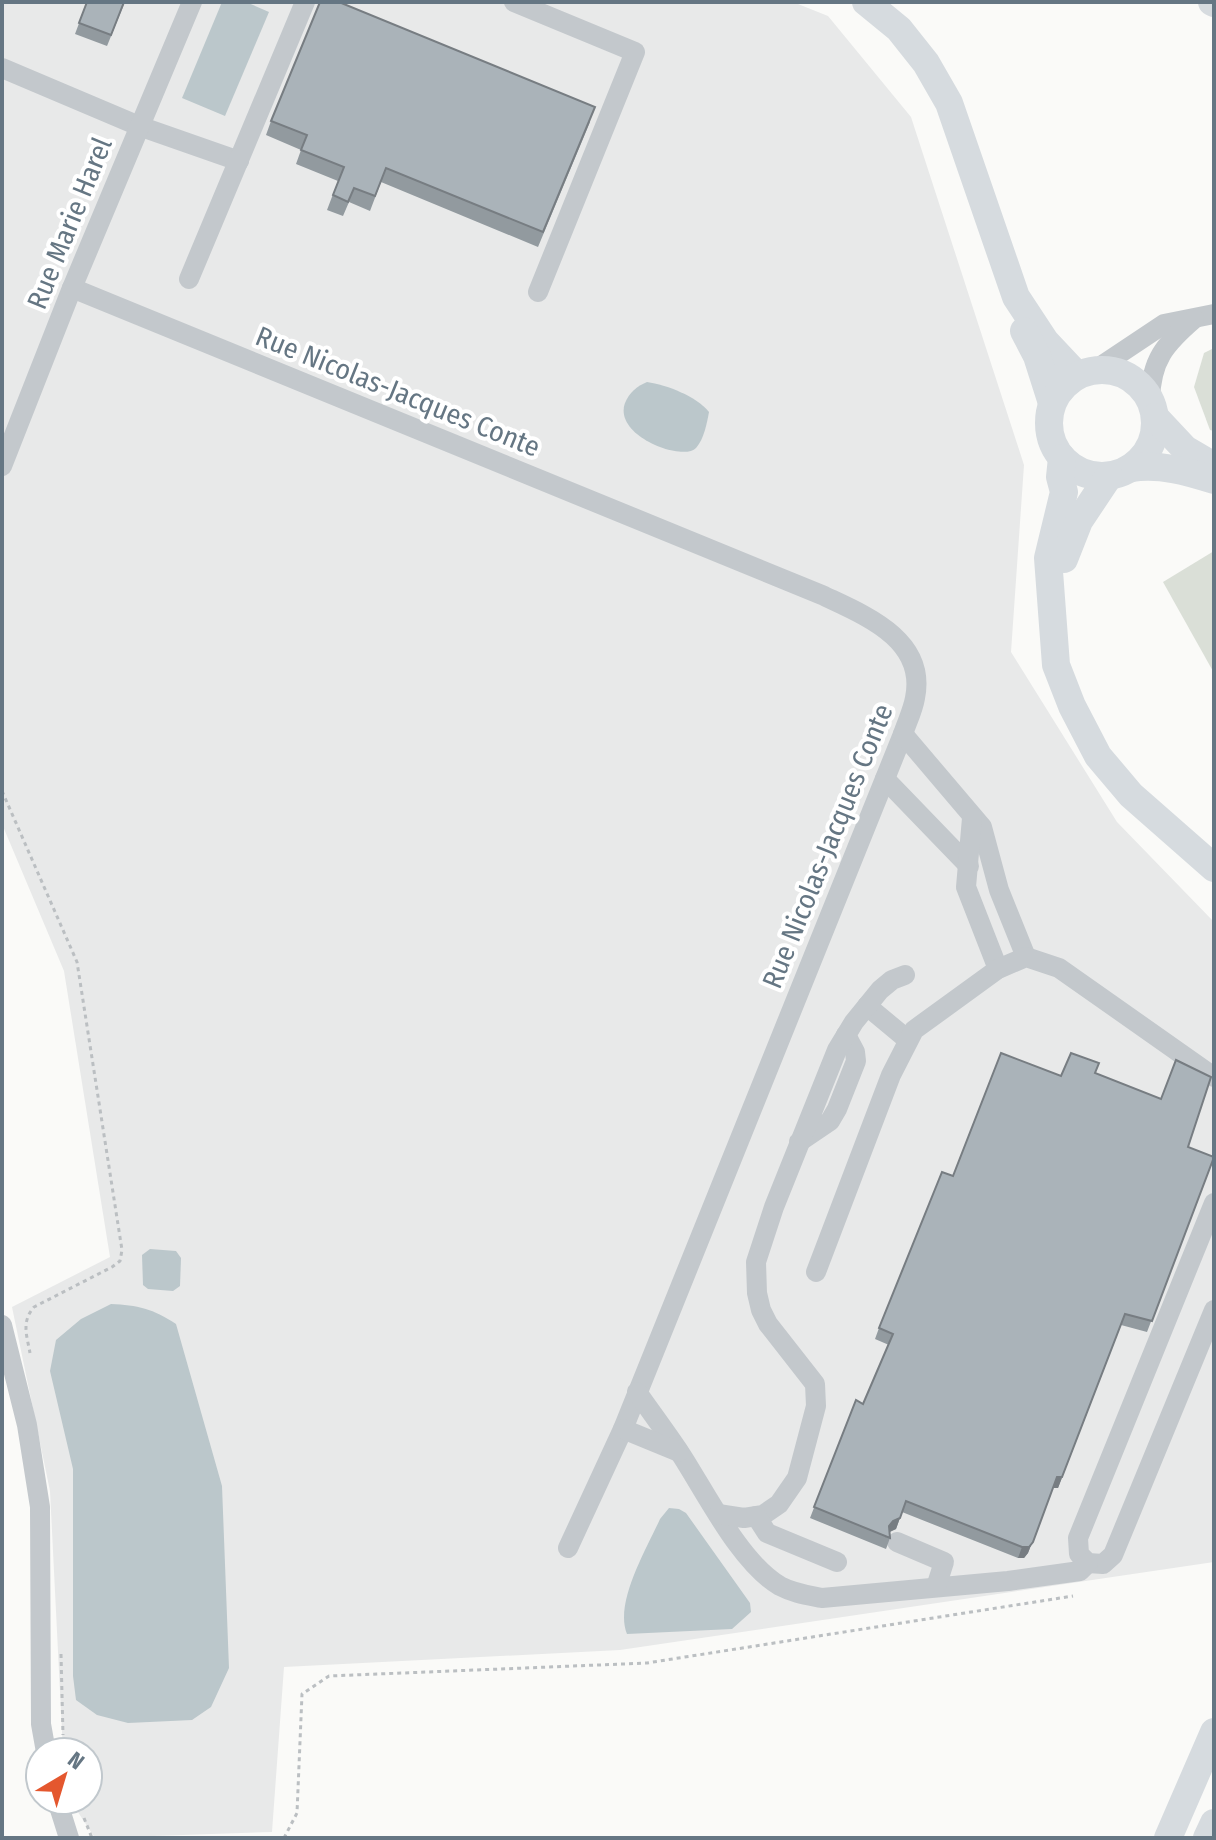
<svg xmlns="http://www.w3.org/2000/svg" width="1216" height="1840" font-family="'Fira Sans Condensed',sans-serif">
<rect width="100%" height="100%" fill="#fafaf8"/>
<polygon fill="#e8e9e9" points="2,2 793,2 828,16 911,117 1024,465 1011,652 1117,822 1214,922 1214,1562 620,1650 284,1667 272,1832 95,1838 70,1800 88,1800 88,1752 63,1752 50,1491 12,1307 110,1257 64,971 2,824"/>
<g fill="#dadfd7">
<polygon points="1214,348 1214,431 1210,430 1194,387 1204,353"/>
<polygon points="1214,551 1214,673 1163,582"/>
</g>
<g fill="#bbc7cb">
<polygon points="222,2 246,2 269,12 225,116 182,98"/>
<path d="M647 382C667 385 696 396 709 412 707 423 704 439 696 448 683 462 613 436 625 403 629 393 637 386 647 382Z"/>
<polygon points="150,1249 176,1251 181,1258 180,1286 173,1291 148,1289 143,1285 142,1255"/>
<path d="M111 1304C137 1305 154 1309 176 1324L222 1486 229 1668 211 1707 192 1720 128 1723 97 1715 76 1700 73 1676V1469L50 1371 56 1340 81 1319Z"/>
<path d="M669 1508 679 1509 686 1513 750 1603 751 1612 732 1629 627 1634C614 1603 647 1548 660 1519Z"/>
</g>
<g fill="none" stroke-linecap="round" stroke-linejoin="round">
<g stroke="#bbbfc2" stroke-width="3" stroke-dasharray="4 4" stroke-linecap="butt">
<path d="M2 791 77 962 122 1250 120 1261 112 1267 34 1307C21 1322 27 1336 30 1353"/>
<polyline points="61,1654 63,1735"/>
<polyline points="84,1818 92,1838"/>
<polyline points="284,1838 297,1813 302,1694 329,1676 647,1663 1073,1596"/>
</g>
<g stroke="#c3c8cc" stroke-width="20">
<polyline points="514,2 635,52 538,292"/>
<polyline points="2,68 139,126 239,161"/>
<polyline points="189,279 305,2"/>
<path d="M72 288 822 595C864 615 927 639 915 698 913 710 907 722 903 734L623 1429 568 1548"/>
<polyline points="1095,370 1164,324 1214,314"/>
<path d="M1150 400C1151 360 1165 344 1194 319"/>
<polyline points="2,466 72,288 192,2"/>
<polyline points="903,734 982,827 999,890 1026,957"/>
<polyline points="885,779 969,866"/>
<polyline points="972,818 966,887 998,969"/>
<polyline points="867,1006 908,1040"/>
<polyline points="799,1142 830,1121 837,1109 856,1061 855,1052 846,1035"/>
<polyline points="1214,1203 1078,1538 1079,1554 1088,1563 1103,1564 1113,1555 1214,1310"/>
<polyline points="816,1272 891,1075 914,1030 998,969 1026,957 1059,968 1214,1077"/>
<polyline points="2,1325 27,1425 40,1507 41,1724 46,1752"/>
<path d="M637 1392C651 1412 666 1432 680 1453 705 1491 740 1563 780 1586 793 1593 807 1595 822 1598L1008 1581 1080 1571 1088 1563"/>
<polyline points="623,1429 679,1452"/>
<polyline points="718,1514 744,1518 763,1515 779,1504 797,1478 816,1406 815,1384 768,1324 761,1310 757,1293 756,1262 774,1207 837,1050 854,1022 880,990 892,980 905,975"/>
<polyline points="756,1516 767,1533 837,1562"/>
<polyline points="897,1542 944,1562 936,1587"/>
<polyline points="57,1800 69,1838"/>
</g>
<g stroke="#d6dbdf" stroke-width="28">
<polyline points="866,2 899,29 926,63 949,103 1016,297 1045,341 1077,375"/>
<polyline points="1212,2 1214,3"/>
<polyline points="1024,331 1037,356 1052,403"/>
<circle cx="1102" cy="423" r="53"/>
<polyline points="1155,417 1185,449 1214,466"/>
<polyline points="1062,458 1060,477 1064,492 1048,558 1056,665 1072,706 1098,756 1131,795 1214,868"/>
<path d="M1131 468C1161 464 1186 471 1214 480"/>
<polyline points="1064,559 1079,521 1109,476"/>
<polyline points="1168,1838 1214,1732"/>
<polyline points="1207,1838 1214,1823"/>
</g>
</g>
<g fill="#929a9f">
<polygon points="87,2 125,2 107,46 75,34"/>
<polygon points="271,121 590,122 538,247 381,182 370,211 349,202 343,216 327,210 338,181 296,164 301,150 266,135"/>
<polygon points="1096,1073 1188,1147 1214,1157 1147,1332 1121,1325 1058,1488 1053,1488 1028,1553 1024,1558 1018,1558 902,1512 896,1529 890,1532 890,1538 886,1549 810,1518 856,1400 863,1404 889,1345 875,1339 879,1328 953,1176 1061,1076"/>
</g>
<g fill="#777d82">
<polygon points="1125,1314 1058,1488 1053,1488 1028,1553 1024,1558 1018,1558 1022,1547 1057,1477"/>
<polygon points="900,1518 896,1529 889,1532 885,1538 889,1526 893,1521"/>
</g>
<g fill="#aab3b9" stroke="#777d82" stroke-width="2">
<polygon points="87,2 124,2 111,35 79,23"/>
<polygon points="320,2 339,2 595,107 543,232 386,168 375,196 354,188 348,202 333,195 344,167 301,150 307,135 271,121"/>
<polygon points="1001,1053 1061,1076 1071,1053 1099,1063 1095,1073 1161,1099 1176,1060 1211,1077 1188,1147 1214,1157 1152,1321 1125,1314 1062,1477 1057,1477 1033,1542 1029,1547 1022,1547 906,1501 900,1518 893,1521 889,1526 890,1538 814,1507 856,1400 863,1404 893,1334 879,1328 942,1172 953,1176"/>
</g>
<g text-anchor="middle" stroke-width="8" stroke-linejoin="round" paint-order="stroke">
<g font-size="28" fill="#657683" stroke="#fff">
<text transform="translate(69 223) rotate(-68)" y="10">Rue Marie Harel</text>
<text transform="translate(398 391) rotate(22)" y="10">Rue Nicolas-Jacques Conte</text>
<text transform="translate(827 846) rotate(-68)" y="10">Rue Nicolas-Jacques Conte</text>
</g>
</g>
<rect width="1216" height="1840" fill="none" stroke="#657683" stroke-width="8"/>
<g transform="translate(64 1776) rotate(38)"><circle r="38" fill="#ffffff" stroke="#c1c8cd" stroke-width="2"/>
<path d="M0-6L14 30L0 20L-14 30Z" fill="#e4572e"/>
<text y="-12" font-size="22" font-weight="bold" text-anchor="middle" fill="#657683">N</text>
</g>
</svg>
